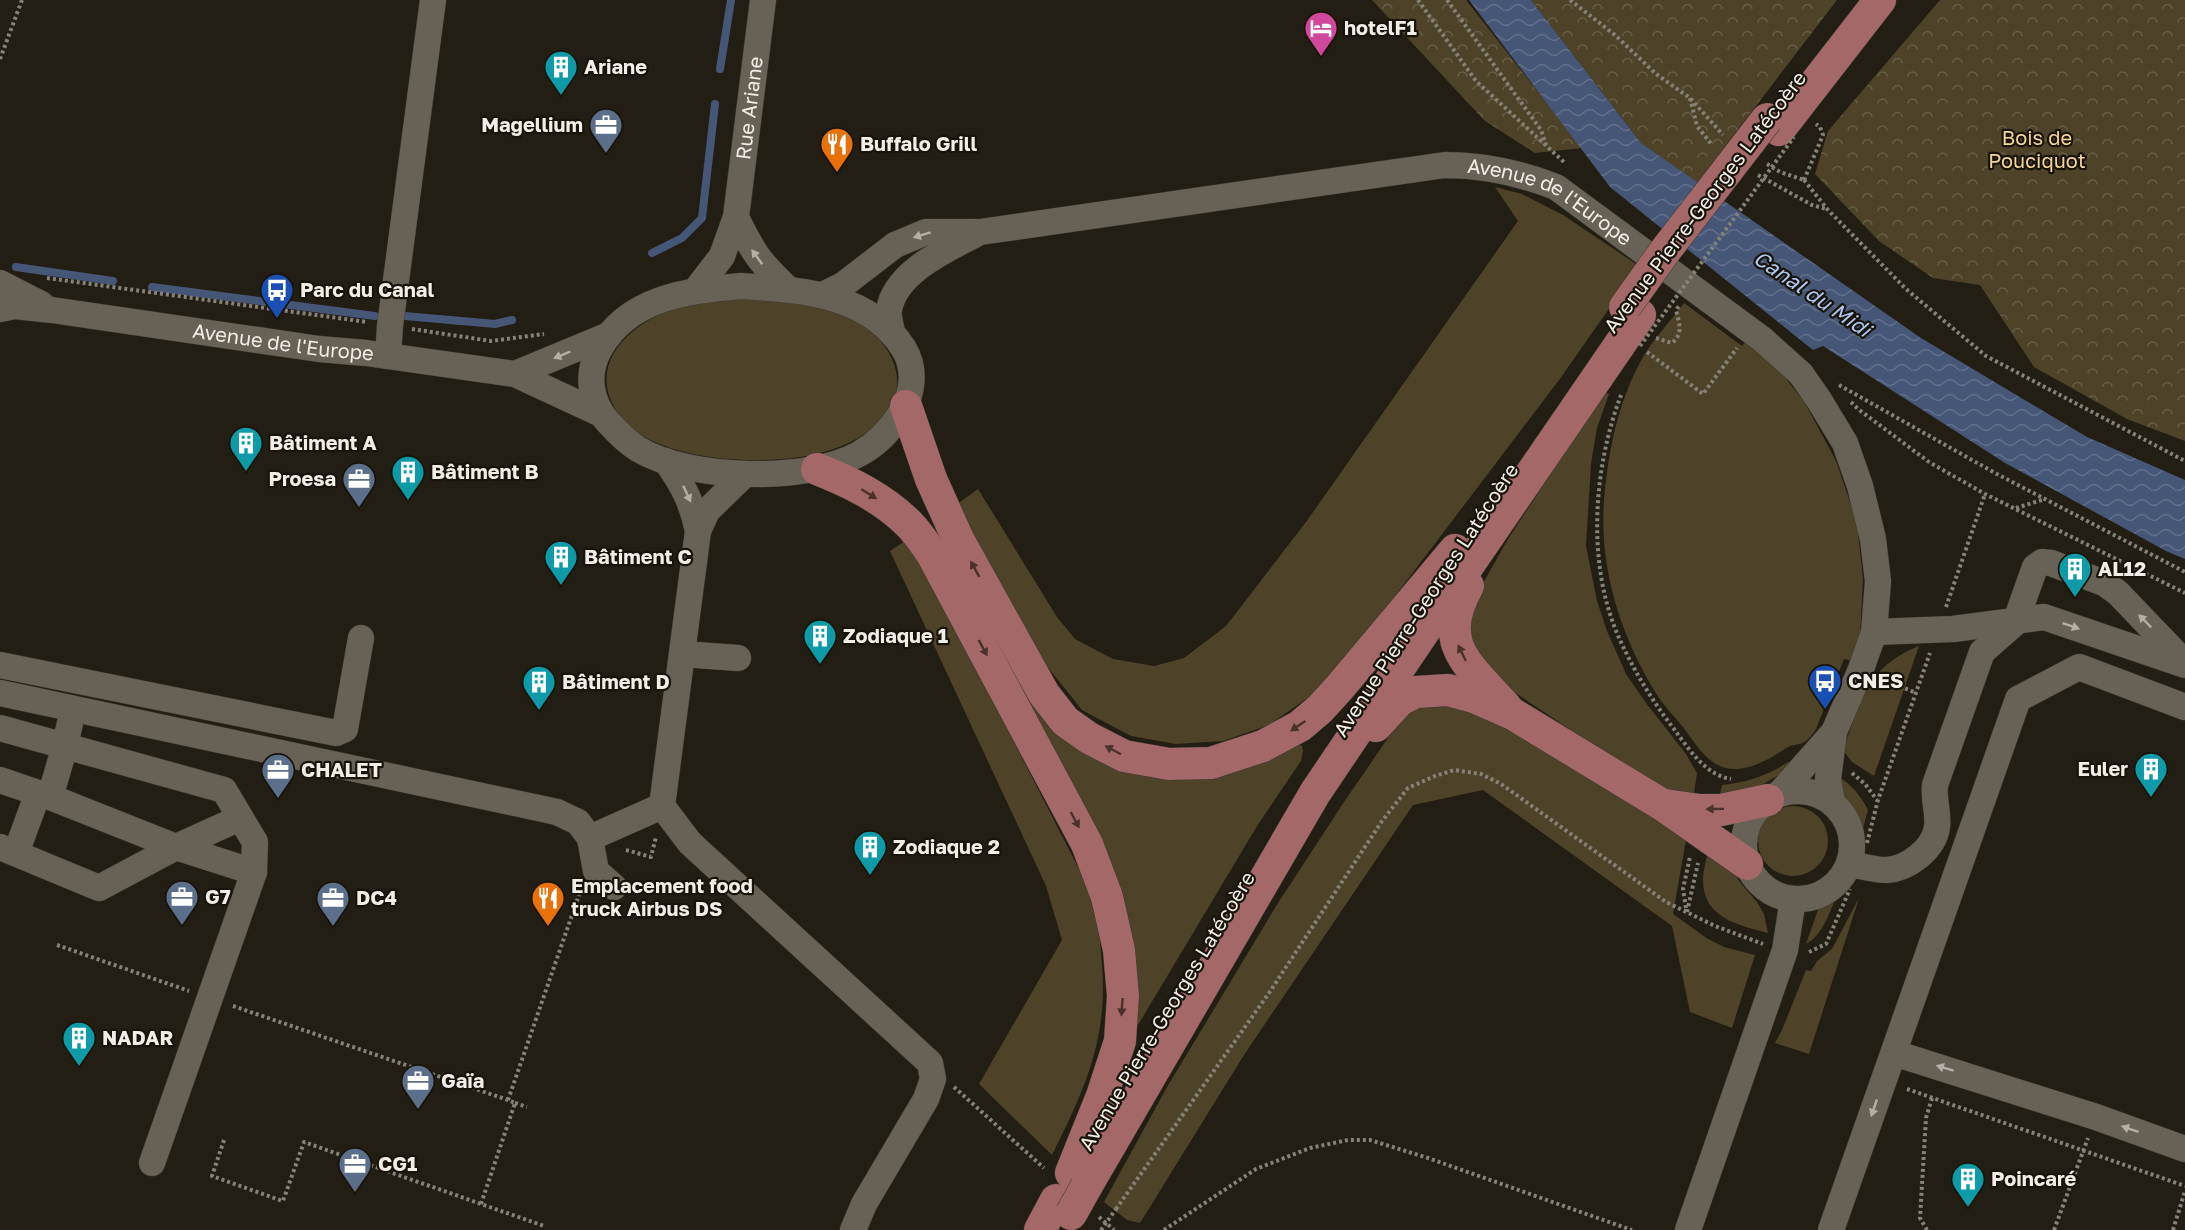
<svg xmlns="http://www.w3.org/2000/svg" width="2185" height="1230" font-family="'Golos Text',sans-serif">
<defs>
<pattern id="forest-crowns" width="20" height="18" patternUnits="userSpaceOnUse" patternTransform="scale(1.5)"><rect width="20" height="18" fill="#4e4228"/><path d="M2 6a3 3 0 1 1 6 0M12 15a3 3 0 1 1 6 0" fill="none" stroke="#685e47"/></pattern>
<pattern id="water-waves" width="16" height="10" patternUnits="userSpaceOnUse" patternTransform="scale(1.5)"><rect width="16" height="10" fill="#455677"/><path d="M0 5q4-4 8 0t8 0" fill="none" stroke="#606f8a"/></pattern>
</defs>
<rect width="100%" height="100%" fill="#231e13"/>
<g fill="#4e4228">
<polygon points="1495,187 1522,194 1563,215 1639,266 1559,380 1383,612 1316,692 1269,725 1223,741 1176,744 1131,736 1082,710 1042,660 956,505 978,489 1057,617 1075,639 1113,659 1154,666 1184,658 1226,626 1306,522 1518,221"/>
<path d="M742 299C782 301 831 303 865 327 900 352 911 396 875 426 854 444 827 453 800 457 751 465 653 460 620 416 580 362 637 316 688 305 706 301 724 300 742 299Z"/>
<path d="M1684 303 1742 346 1746 341 1777 367 1805 403 1836 461 1857 522 1863 580 1860 635 1852 661 1844 659 1816 729C1801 752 1799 739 1783 750 1765 762 1738 777 1716 764 1702 756 1692 739 1683 727 1674 716 1664 706 1657 695 1621 637 1599 570 1604 501 1608 452 1618 401 1643 357 1654 338 1671 321 1684 303Z"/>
<polygon points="1604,392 1609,394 1597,428 1591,464 1586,546 1597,601 1607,631 1626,674 1646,703 1686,754 1697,773 1693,800 1665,793 1505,686 1483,669 1467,624 1474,599 1508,539"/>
<path d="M905 541 923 564 1082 875C1087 890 1094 906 1098 922 1100 933 1100 944 1101 954 1110 1034 1087 1085 1052 1155L979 1084 1062 940 1046 886 890 551Z"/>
<path d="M1919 646 1874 776 1852 762 1843 750C1861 702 1866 667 1919 646Z"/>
<polygon points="1028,688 1099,753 1296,744 1302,746 1303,751 1301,761 1257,826 1138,1025 1133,1024 1133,987 1017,693"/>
<polygon points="1424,703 1467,706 1687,834 1673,914 1708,939 1724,947 1755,955 1732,1028 1690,1012 1672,926 1483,790 1413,805 1244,1055 1140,1223 1127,1220 1104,1202 1167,1087 1278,903 1342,805 1405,713"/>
<path d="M1788 762 1798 764 1758 787 1718 803 1722 785C1748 782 1767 776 1788 762Z"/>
<path d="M1837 775C1851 785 1860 794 1868 810L1861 836 1850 808 1841 796Z"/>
<circle cx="1793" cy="841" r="35"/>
<path d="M1709 847 1732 867 1739 881 1757 902 1764 914 1768 933C1738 925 1703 918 1703 880 1703 870 1707 858 1709 847Z"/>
<path d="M1839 891C1830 909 1824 935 1806 944L1819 907Z"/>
<polygon points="1859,898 1809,1054 1775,1043 1782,1030 1806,970 1811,971 1817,961 1832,949"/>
</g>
<g fill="url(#forest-crowns)">
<polygon points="1372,0 1466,0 1582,148 1535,153 1485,121"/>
<polygon points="1531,0 1837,0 1697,183 1641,143"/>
<polygon points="1940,0 2185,0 2185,441 2127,419 2034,367 1980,285 1933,278 1879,241 1815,174 1828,131"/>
</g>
<polygon fill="url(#water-waves)" points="1469,0 1531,0 1641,143 1921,338 2087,437 2185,480 2185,559 2166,551 2005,463 1823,346 1813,350 1610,187"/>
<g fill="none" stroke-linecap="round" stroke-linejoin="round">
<g stroke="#455677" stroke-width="8">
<polyline points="720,69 731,0"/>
<polyline points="652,253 682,238 702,218 715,104"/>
<polyline points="16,267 113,281"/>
<polyline points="152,287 375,316"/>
<polyline points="405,316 495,324 512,320"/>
</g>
<defs>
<g id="minor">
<path d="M736 217C752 251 760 263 788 289"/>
<polyline points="0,283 41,304"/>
<path d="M741 286C800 290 869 293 904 349 916 369 913 394 901 413 890 431 877 444 859 454 807 483 689 480 638 449 627 442 617 432 608 422 590 402 586 374 599 350 628 297 687 291 741 286Z"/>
<path id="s1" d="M696 290 722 256 736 217 763 0"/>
<path id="s2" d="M823 295 843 285 895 245 926 232H980L1445 165C1484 165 1520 173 1556 187L1762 339 1801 374 1819 400 1845 443 1860 486 1873 539 1878 581 1874 632 1861 669 1834 732 1780 793"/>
<path id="s3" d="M0 309 15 306 52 310 319 349 366 353 515 374 601 414"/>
<path d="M892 333C891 326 888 317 889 310 895 272 946 250 976 234"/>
<polyline points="388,356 390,326 433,0"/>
<polyline points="515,374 609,335"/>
<path d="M666 461C683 485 692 502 698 531"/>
<polyline points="1874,632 1953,629 2044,617 2185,665"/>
<polyline points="682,654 738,658"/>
<polyline points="0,665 336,733 345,729 361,638"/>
<polyline points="0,693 557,812 578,822 590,838 596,871 614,887"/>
<polyline points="0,728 224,790 255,842 254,872 152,1163"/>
<polyline points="0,780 50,797 176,847 99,888 0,847"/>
<circle cx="1798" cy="845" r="54"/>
<polyline points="50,797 65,746 73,709"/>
<polyline points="1832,802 1828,779 1834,732"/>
<polyline points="662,806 690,843 930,1063 933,1079 926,1099 864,1204 853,1230"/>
<polyline points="662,806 698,531 707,511 745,474"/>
<polyline points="240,818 176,847 254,872"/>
<polyline points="590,838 662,806"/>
<polyline points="16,853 38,793"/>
<path d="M1849 864C1862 866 1874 870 1886 870 1908 869 1934 849 1937 827 1939 813 1933 799 1935 785L1982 652 2015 623 2035 567 2042 562 2051 563 2104 583 2118 593 2185 663"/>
<polyline points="1894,1053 2096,1117 2185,1149"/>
<polyline points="1688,1230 1785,950 1793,899"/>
<polyline points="1831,1230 2018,699 2079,667 2185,707"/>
</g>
<g id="major">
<polyline points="1779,130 1880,0"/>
<polyline points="906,406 931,479 958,539 1044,694 1065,721 1089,738 1124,756 1169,764 1211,763 1263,746 1300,726 1320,709 1340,687 1455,550"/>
<path d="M817 469C850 482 883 498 909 524 918 533 925 544 932 554L1087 844 1107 897 1119 950 1123 996 1120 1041 1102 1096 1071 1173"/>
<path d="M1468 586C1435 644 1469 665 1506 707"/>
<polyline points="1376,726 1400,700 1416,692 1448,690 1474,697 1513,714 1661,804 1747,864"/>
<polyline points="1665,805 1700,810 1721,810 1768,800"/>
<polyline points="1086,1187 1315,793 1472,560 1640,315"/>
<polyline points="1040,1230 1056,1200"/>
</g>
</defs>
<use href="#minor" stroke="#3f3b34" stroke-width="27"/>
<use href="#major" stroke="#3f3b34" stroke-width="33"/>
<g stroke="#868278" stroke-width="4" stroke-dasharray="3 3" stroke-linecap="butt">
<polyline points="1418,0 1476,81 1565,163"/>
<polyline points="1447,0 1541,130 1546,145"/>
<polyline points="1570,0 1615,35 1656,74 1690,98 1723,135"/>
<polyline points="0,59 22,0"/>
<polyline points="1690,98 1697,126 1712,145"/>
<polyline points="1767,164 1780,172 1804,180"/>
<polyline points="1758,175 1812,205 1826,209"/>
<polyline points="1804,180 1828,210 1906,289 1986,356 2185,461"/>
<polyline points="1804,180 1823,135 1820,127 1816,124"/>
<polyline points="47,278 367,322"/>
<polyline points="412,329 491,341 544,334"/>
<path d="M1656 338 1672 343C1684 333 1679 323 1676 310L1679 306"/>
<polyline points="1647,352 1703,394 1737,348"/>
<polyline points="1839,385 1995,473 2185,572"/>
<path d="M1621 395C1593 469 1586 566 1620 640 1634 671 1653 702 1674 729 1689 749 1705 775 1731 779"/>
<polyline points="1851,402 1858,409 1929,462 1985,494 2185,593"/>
<polyline points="2016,508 2045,499"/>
<polyline points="1946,607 1985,494"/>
<polyline points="1883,679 1916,693"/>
<polyline points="1852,773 1865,784 1877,800"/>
<polyline points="1867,843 1878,800 1930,653"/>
<polyline points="626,850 651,857 656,837"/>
<polyline points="1686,908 1683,889 1690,857"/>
<polyline points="1687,912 1698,863"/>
<polyline points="57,945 189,991"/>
<polyline points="1809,952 1826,944 1850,889"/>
<polyline points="233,1006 508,1100"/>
<polyline points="954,1087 1044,1168"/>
<polyline points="1907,1089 2185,1186"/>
<polyline points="515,1103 527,1107"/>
<polyline points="224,1140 212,1176 283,1201 304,1142 544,1226"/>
<polyline points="481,1204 515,1103 508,1100 581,889"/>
<polyline points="1116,1209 1269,993 1382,821 1408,788 1435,776 1454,770 1481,774 1501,784 1666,902 1715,926 1763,944"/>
<polyline points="1099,1217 1114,1230"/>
<polyline points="1164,1230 1256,1169 1310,1148 1348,1140 1370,1140 1428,1158 1632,1230"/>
<polyline points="1927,1230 1920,1218 1926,1118 1932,1098"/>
<polyline points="2054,1230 2088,1138"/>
<polyline points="2173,1230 2185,1191"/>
</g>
<use href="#minor" stroke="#686256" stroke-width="26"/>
<use href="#major" stroke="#a46868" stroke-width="32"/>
<defs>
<g id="major-bridge">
<polyline points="1625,307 1665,251 1767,119"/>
<polyline points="1071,1214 1086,1187"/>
</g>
</defs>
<use href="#major-bridge" stroke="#3f3b34" stroke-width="33" stroke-linecap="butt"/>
<g stroke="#868278" stroke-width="4" stroke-dasharray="3 3" stroke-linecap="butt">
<polyline points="1640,346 1794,137"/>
<polyline points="1101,1230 1116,1209"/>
</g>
<use href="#major-bridge" stroke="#a46868" stroke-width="32"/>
</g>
<defs><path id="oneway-solid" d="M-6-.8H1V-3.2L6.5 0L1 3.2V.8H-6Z" transform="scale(1.5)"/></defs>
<g fill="#b4afa6">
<use href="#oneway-solid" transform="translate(922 235) rotate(163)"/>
<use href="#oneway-solid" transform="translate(757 257) rotate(-126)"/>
<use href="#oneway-solid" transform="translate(562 355) rotate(157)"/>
<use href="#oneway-solid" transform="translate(687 494) rotate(65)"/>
<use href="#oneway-solid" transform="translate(2145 621) rotate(-134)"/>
<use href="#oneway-solid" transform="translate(2071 626) rotate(19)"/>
<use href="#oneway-solid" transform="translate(1945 1068) rotate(-163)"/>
<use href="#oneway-solid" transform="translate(1874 1108) rotate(109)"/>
<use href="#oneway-solid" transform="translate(2130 1129) rotate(-161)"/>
</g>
<g fill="#4a312b">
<use href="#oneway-solid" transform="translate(869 494) rotate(32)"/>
<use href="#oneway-solid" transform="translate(975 569) rotate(-119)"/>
<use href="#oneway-solid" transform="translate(983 648) rotate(62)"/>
<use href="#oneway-solid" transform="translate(1462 653) rotate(-116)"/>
<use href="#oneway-solid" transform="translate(1298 726) rotate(146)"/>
<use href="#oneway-solid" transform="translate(1113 750) rotate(-152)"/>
<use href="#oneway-solid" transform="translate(1715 809) rotate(179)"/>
<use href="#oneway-solid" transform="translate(1075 820) rotate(62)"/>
<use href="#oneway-solid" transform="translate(1122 1007) rotate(94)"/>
</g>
<defs>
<symbol id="hotel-pin" viewBox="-11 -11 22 30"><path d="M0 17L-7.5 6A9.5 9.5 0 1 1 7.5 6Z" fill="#d1479c" stroke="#19140a"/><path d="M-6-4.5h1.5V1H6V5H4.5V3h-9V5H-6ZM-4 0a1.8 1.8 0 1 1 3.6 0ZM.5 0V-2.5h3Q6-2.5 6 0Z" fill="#fff"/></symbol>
<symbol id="building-pin" viewBox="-11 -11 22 30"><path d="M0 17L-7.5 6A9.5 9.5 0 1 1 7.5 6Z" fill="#0f9aa8" stroke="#19140a"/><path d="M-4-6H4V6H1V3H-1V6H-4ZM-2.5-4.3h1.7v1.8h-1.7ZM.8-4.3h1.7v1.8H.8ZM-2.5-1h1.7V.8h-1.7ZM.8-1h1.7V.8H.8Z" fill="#fff"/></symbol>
<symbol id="office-pin" viewBox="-11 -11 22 30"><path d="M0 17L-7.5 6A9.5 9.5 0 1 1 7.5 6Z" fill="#5c6f8a" stroke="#19140a"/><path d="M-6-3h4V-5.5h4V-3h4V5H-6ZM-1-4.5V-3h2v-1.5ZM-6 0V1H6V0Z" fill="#fff"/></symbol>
<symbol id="restaurant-pin" viewBox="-11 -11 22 30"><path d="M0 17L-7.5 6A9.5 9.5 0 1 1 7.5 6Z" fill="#e8710a" stroke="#19140a"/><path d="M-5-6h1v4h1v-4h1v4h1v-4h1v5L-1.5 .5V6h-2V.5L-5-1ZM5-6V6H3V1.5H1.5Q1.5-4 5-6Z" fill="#fff"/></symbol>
<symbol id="bus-pin" viewBox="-11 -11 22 30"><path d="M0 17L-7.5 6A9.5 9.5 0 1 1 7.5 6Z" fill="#1a4fb4" stroke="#19140a"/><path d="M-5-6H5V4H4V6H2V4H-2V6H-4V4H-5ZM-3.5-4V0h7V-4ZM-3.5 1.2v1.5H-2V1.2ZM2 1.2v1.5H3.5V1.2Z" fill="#fff"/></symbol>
</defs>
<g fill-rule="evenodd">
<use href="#hotel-pin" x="1302" y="9" width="38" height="52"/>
<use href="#building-pin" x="542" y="48" width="38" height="52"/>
<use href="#office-pin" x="587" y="106" width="38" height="52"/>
<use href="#restaurant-pin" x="818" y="125" width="38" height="52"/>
<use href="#bus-pin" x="258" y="271" width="38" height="52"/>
<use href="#building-pin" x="227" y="424" width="38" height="52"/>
<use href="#building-pin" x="389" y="453" width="38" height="52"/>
<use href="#office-pin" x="340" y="460" width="38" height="52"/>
<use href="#building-pin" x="542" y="538" width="38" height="52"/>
<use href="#building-pin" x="2056" y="550" width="38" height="52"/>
<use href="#building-pin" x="801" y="617" width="38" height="52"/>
<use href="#bus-pin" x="1806" y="662" width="38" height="52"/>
<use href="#building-pin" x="520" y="663" width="38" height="52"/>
<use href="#building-pin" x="2132" y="750" width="38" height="52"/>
<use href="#office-pin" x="259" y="751" width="38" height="52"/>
<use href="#building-pin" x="851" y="828" width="38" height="52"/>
<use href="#office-pin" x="163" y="878" width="38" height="52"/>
<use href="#office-pin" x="314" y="879" width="38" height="52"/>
<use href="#restaurant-pin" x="529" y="879" width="38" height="52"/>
<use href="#building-pin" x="60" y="1019" width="38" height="52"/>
<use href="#office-pin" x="399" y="1062" width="38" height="52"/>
<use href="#office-pin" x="336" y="1145" width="38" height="52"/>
<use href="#building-pin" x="1949" y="1160" width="38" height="52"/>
</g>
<g text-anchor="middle" stroke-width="4.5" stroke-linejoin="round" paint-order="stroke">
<g font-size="20" font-weight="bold" fill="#f2eee7" stroke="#19140a" text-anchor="start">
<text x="1344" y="35">hotelF1</text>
<text x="584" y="74">Ariane</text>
<text x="583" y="132" text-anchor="end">Magellium</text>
<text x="860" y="151">Buffalo Grill</text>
<text x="300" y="297">Parc du Canal</text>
<text x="269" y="450">Bâtiment A</text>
<text x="431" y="479">Bâtiment B</text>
<text x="336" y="486" text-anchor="end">Proesa</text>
<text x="584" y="564">Bâtiment C</text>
<text x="2098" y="576">AL12</text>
<text x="843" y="643">Zodiaque 1</text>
<text x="1848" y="688">CNES</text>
<text x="562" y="689">Bâtiment D</text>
<text x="2128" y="776" text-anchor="end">Euler</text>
<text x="301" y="777">CHALET</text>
<text x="893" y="854">Zodiaque 2</text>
<text x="571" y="893">Emplacement food<tspan x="571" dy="23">truck Airbus DS</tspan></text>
<text x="205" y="904">G7</text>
<text x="356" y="905">DC4</text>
<text x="102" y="1045">NADAR</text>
<text x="441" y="1088">Gaïa</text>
<text x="378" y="1171">CG1</text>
<text x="1991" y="1186">Poincaré</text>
</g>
<g font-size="20" fill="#f2eee7" stroke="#19140a">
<text dy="7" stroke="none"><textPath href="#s1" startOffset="194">Rue Ariane</textPath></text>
<text transform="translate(1705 202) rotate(-53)" y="7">Avenue Pierre-Georges Latécoère</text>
<text dy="7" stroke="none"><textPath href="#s2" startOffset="759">Avenue de l'Europe</textPath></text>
<text dy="7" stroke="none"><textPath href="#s3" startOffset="286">Avenue de l'Europe</textPath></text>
<text transform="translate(1426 600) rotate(-57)" y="7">Avenue Pierre-Georges Latécoère</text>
<text transform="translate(1167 1011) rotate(-59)" y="7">Avenue Pierre-Georges Latécoère</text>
</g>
<g font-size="20" fill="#f3d595" stroke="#19140a">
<text x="2037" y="145">Bois de<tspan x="2037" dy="23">Pouciquot</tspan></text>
</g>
<g font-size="21" font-style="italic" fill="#afc7f5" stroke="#19140a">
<text transform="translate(1812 294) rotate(34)" y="7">Canal du Midi</text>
</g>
</g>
</svg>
